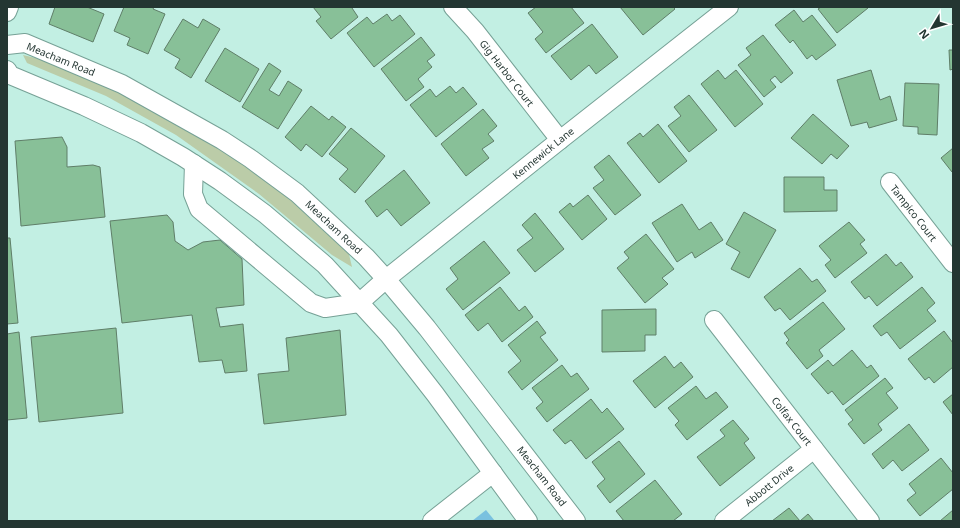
<svg xmlns="http://www.w3.org/2000/svg" width="960" height="528" font-family="'Noto Sans',sans-serif">
<rect width="100%" height="100%" fill="#c2efe3"/>
<polygon fill="#bbcca8" points="23,55 52,62 175,118 256,171 326,228 348,250 352,267 332,255 259,194 176,135 106,96 27,63"/>
<polygon fill="#7ac1df" points="486,510 495,521 472,521"/>
<g fill="#88c098" stroke="#5f7e68">
<polygon points="55,7 87,7 104,14 93,42 49,24"/>
<polygon points="124,7 154,7 153,9 165,14 148,54 127,45 130,38 114,31"/>
<polygon points="313,7 353,7 352,8 358,17 331,39 316,21 321,17"/>
<polygon points="536,7 571,7 584,23 546,53 535,39 543,32 528,13"/>
<polygon points="620,7 673,7 675,9 643,35"/>
<polygon points="821,7 867,7 868,8 837,33 818,9"/>
<polygon points="794,10 803,22 812,15 836,45 816,60 812,55 807,59 793,40 790,43 775,25"/>
<polygon points="387,14 392,21 400,15 415,34 374,67 347,33 367,17 373,24"/>
<polygon points="183,19 198,28 203,19 220,29 191,78 175,68 180,59 164,50"/>
<polygon points="592,24 618,57 596,74 589,65 571,80 551,56"/>
<polygon points="763,35 793,73 781,83 775,76 770,80 776,87 764,97 738,65 751,55 746,48"/>
<polygon points="421,37 435,55 427,61 432,67 418,79 424,87 406,101 381,69"/>
<polygon points="225,48 259,69 240,102 205,81"/>
<polygon points="949,50 953,50 953,69 950,70"/>
<polygon points="269,63 281,71 269,90 279,96 288,81 302,90 278,129 242,107"/>
<polygon points="718,70 725,79 736,70 763,104 735,127 701,84"/>
<polygon points="871,70 880,100 890,96 897,120 869,128 867,122 851,126 837,80"/>
<polygon points="905,83 939,84 937,135 918,134 918,127 903,126"/>
<polygon points="450,86 456,93 463,87 477,104 436,137 410,105 430,89 436,97"/>
<polygon points="689,95 717,130 689,152 668,126 681,116 674,107"/>
<polygon points="311,106 329,120 332,116 346,127 322,157 306,144 301,151 285,137"/>
<polygon points="483,109 497,126 488,134 494,141 482,149 489,158 466,176 441,144"/>
<polygon points="813,114 849,146 837,159 831,154 822,164 791,138"/>
<polygon points="658,124 687,161 659,183 627,143 640,133 643,137"/>
<polygon points="351,128 385,156 355,193 339,179 348,169 329,154"/>
<polygon points="62,137 67,147 67,167 93,165 100,167 105,217 21,226 15,141"/>
<polygon points="953,148 953,171 952,172 941,158"/>
<polygon points="609,155 641,195 615,215 593,188 604,180 594,167"/>
<polygon points="404,170 430,203 401,226 387,209 377,217 365,201"/>
<polygon points="784,177 824,177 824,190 837,190 837,211 784,212"/>
<polygon points="588,195 607,219 582,240 559,212 570,203 573,207"/>
<polygon points="682,204 699,230 711,222 723,240 695,258 692,252 677,262 652,223"/>
<polygon points="744,212 776,230 749,278 731,269 740,252 726,244"/>
<polygon points="535,213 564,249 535,272 517,250 533,238 522,225"/>
<polygon points="167,215 173,222 175,241 188,250 203,242 220,240 242,259 244,305 216,308 220,327 243,324 247,371 225,373 222,360 199,362 192,315 122,323 110,221"/>
<polygon points="849,222 865,240 860,244 867,253 835,278 825,265 831,260 819,246"/>
<polygon points="646,234 674,269 662,278 668,284 645,303 617,268 629,258 624,252"/>
<polygon points="7,238 10,238 18,323 7,324"/>
<polygon points="484,241 510,273 463,310 446,289 458,279 450,268"/>
<polygon points="886,254 896,266 901,262 913,277 877,306 869,296 865,299 851,282"/>
<polygon points="800,268 812,282 817,279 826,291 790,320 780,308 775,311 764,297"/>
<polygon points="500,287 519,311 525,306 533,317 502,342 488,323 478,331 465,315"/>
<polygon points="922,287 935,303 927,310 936,321 900,349 887,332 881,336 873,326"/>
<polygon points="823,302 845,329 819,350 823,356 807,369 786,343 789,340 784,333"/>
<polygon points="656,309 656,335 645,335 645,351 602,352 602,310"/>
<polygon points="537,321 546,333 540,337 558,360 522,390 508,372 521,361 508,345"/>
<polygon points="116,328 123,413 39,422 31,337"/>
<polygon points="340,330 346,415 264,424 258,374 289,371 286,338"/>
<polygon points="944,331 953,343 953,367 934,383 929,377 925,380 908,359"/>
<polygon points="19,332 27,418 7,420 7,334"/>
<polygon points="852,350 867,368 871,365 879,376 843,405 832,391 828,394 811,374 828,360 833,366"/>
<polygon points="665,356 674,368 681,362 693,377 655,408 633,381"/>
<polygon points="562,365 571,377 577,373 589,389 547,422 536,408 543,402 532,388"/>
<polygon points="885,378 893,388 886,393 898,408 878,424 882,430 864,444 848,424 853,420 845,410"/>
<polygon points="696,386 706,399 716,392 728,407 687,440 675,425 679,421 668,408"/>
<polygon points="953,394 953,415 943,402"/>
<polygon points="591,399 602,413 607,408 624,429 586,459 571,440 565,444 553,430"/>
<polygon points="733,420 749,439 744,443 755,458 720,486 697,457 725,436 720,430"/>
<polygon points="909,424 929,450 902,471 893,460 883,469 872,454"/>
<polygon points="619,441 645,474 610,503 597,486 605,479 592,462"/>
<polygon points="941,458 953,473 953,489 920,516 907,500 916,493 909,484"/>
<polygon points="655,480 682,514 673,521 624,521 616,511"/>
<polygon points="789,508 800,521 808,514 814,521 772,521"/>
<polygon points="953,510 953,521 940,521"/>
</g>
<g fill="none" stroke-linecap="round" stroke-linejoin="round">
<defs>
<g id="minor">
<polyline points="453,7 475,31 560,140"/>
<polyline points="7,12 9,7"/>
<polyline points="7,45 25,43 122,84 222,140 251,159 297,193 366,257 386,279 427,328 576,521"/>
<polyline points="7,70 10,75 84,106 141,133 183,157 220,181 265,214 325,265 389,335 435,394 528,521"/>
<polyline points="194,164 193,194 199,209 311,303 325,308 359,303"/>
<polyline points="890,182 953,263"/>
<polyline points="359,303 386,279 560,140 729,7"/>
<polyline points="714,320 870,521"/>
<polyline points="432,521 493,473"/>
<polyline points="724,521 814,449"/>
</g>
</defs>
<use href="#minor" stroke="#76a196" stroke-width="20"/>
<use href="#minor" stroke="#fff" stroke-width="18"/>
</g>
<g text-anchor="middle" stroke-width="4" stroke-linejoin="round" paint-order="stroke">
<g font-size="10" fill="#243632" stroke="#fff">
<text transform="translate(61 59) rotate(22)" y="4">Meacham Road</text>
<text transform="translate(507 73) rotate(52)" y="4">Gig Harbor Court</text>
<text transform="translate(543 153) rotate(-39)" y="4">Kennewick Lane</text>
<text transform="translate(914 213) rotate(52)" y="4">Tampico Court</text>
<text transform="translate(334 227) rotate(43)" y="4">Meacham Road</text>
<text transform="translate(792 421) rotate(52)" y="4">Colfax Court</text>
<text transform="translate(542 476) rotate(52)" y="4">Meacham Road</text>
<text transform="translate(769 485) rotate(-39)" y="4">Abbott Drive</text>
</g>
</g>
<rect width="960" height="528" fill="none" stroke="#243632" stroke-width="16"/>
<g transform="translate(932 28) rotate(232)" stroke="#ffffff" stroke-width="3" paint-order="stroke">
<path d="M0-3L7 15L0 10L-7 15Z" fill="#243632"/>
<text y="-6" font-size="11" font-weight="bold" text-anchor="middle" fill="#243632">N</text>
</g>
</svg>
